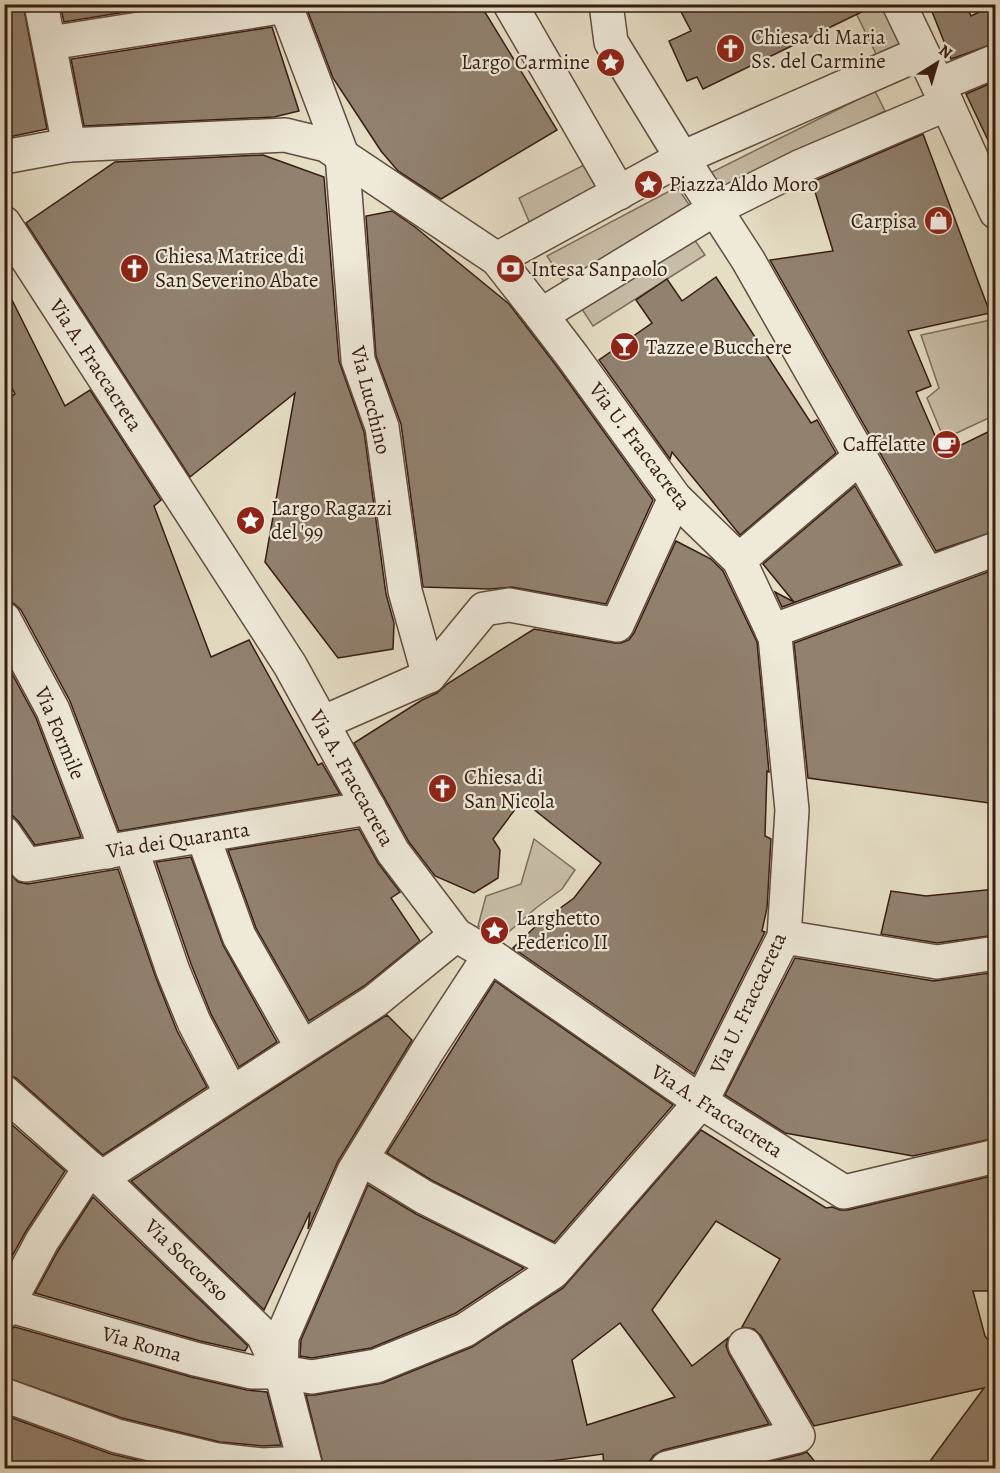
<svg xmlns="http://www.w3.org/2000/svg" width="1000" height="1473" font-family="Alegreya,serif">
<rect width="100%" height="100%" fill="#e5ddc4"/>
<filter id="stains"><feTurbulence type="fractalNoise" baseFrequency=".00333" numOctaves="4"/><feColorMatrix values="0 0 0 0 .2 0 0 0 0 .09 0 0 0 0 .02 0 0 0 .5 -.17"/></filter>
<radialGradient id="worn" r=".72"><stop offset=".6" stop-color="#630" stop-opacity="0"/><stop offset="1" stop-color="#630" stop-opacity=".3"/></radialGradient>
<g fill="#c7bca6" stroke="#7e6c5c" stroke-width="1.5">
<polygon points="852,5 889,5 909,48 880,62"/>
<polygon points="875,91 885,111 775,163 721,197 708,174"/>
<polygon points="588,163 610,193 534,233 519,198"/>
<polygon points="677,187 694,212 681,220 705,255 593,326 547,256"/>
<polygon points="995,319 995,415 944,439 927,398 939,388 921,335"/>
<polygon points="534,839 575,870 562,889 536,908 504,936 478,926 486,896 521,884"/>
</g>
<g fill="#91816f" stroke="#351d13" stroke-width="1.5" fill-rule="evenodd">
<polygon points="4,4 23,4 47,129 4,138"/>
<polygon points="60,4 175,4 64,22"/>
<polygon points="305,4 480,4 557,130 441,199 398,171 381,151 333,78"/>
<polygon points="677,4 878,4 703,89 697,77 687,81 669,41 691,31"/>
<polygon points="929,4 966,4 971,16 996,4 996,43 951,59"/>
<polygon points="272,27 299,111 274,117 84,126 71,59"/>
<polygon points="996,81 996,157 966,94"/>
<polygon points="923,134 990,313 908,331 931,386 916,392 943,454 996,428 996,531 936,551 770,260 833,251 812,182"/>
<polygon points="263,155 324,177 339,361 364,432 386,594 394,623 393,649 338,658 265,562 295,393 190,477 26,223 115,162"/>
<polygon points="392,211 415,227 509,304 558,368 653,500 606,604 512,587 490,589 423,587 401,424 376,356 366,216"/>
<polygon points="716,277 811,423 817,420 836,453 740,535 672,452 670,459 599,360 652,323 636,300 667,279 682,301"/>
<polygon points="4,284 65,406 90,390 161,500 154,506 211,657 249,640 318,765 322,763 340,794 119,831 70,701 21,610 13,603 4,600 4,401 15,394 4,373"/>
<polygon points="855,486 900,564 782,607 775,592 794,602 763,564"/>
<polygon points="676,541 711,559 723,571 757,642 769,772 767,771 765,836 771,839 767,908 762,931 765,932 694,1074 513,948 537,925 574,898 601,863 522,800 493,839 500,850 498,878 474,893 435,876 409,842 354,743 422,700 437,693 447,684 534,629 614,643 621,643 629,640 634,633"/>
<polygon points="996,569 996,804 808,778 794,643"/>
<polygon points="4,659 36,718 81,837 35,845 19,822 13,816 4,815"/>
<polygon points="359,829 378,863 400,892 391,898 420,941 364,986 309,1021 256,928 228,850"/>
<polygon points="191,857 223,945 277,1042 239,1067 211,1014 191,964 156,862"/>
<polygon points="4,867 18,882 28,884 118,869 156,978 177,1031 207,1087 103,1155 16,1078 4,1074"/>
<polygon points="996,889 996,935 937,943 881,934 891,891 926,896"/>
<polygon points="795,958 934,981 996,972 996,1138 913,1156 785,1133 725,1095"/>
<polygon points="495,981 673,1105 554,1242 433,1181 387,1153"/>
<polygon points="387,1015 412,1040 338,1161 308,1229 310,1212 264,1310 131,1181"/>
<polygon points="4,1118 65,1171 26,1231 4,1271"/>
<path d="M701 1130 826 1208 832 1207 840 1210H848L996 1175V1291H973L985 1336 996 1351V1468H925L984 1388 814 1426 761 1336 754 1329 742 1327 780 1259 716 1221 652 1310 692 1366 728 1338 726 1346 729 1354 769 1424 663 1450 654 1455 649 1462V1468H604L603 1454 498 1468H324L306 1395H315L383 1383 472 1347 563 1288ZM620 1323 675 1397 587 1425 572 1360Z"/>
<polygon points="368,1185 416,1214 524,1268 456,1313 371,1348 312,1358 300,1356 301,1340"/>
<polygon points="93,1197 248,1346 245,1351 200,1341 35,1293 58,1251"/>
<polygon points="15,1327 191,1377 247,1390 267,1392 281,1445 263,1446 220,1442 122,1418 4,1377 4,1339 8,1330"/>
<polygon points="4,1415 111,1454 172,1468 4,1468"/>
<polygon points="807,1452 820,1468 744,1468 802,1454"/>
</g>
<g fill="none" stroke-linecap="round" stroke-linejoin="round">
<defs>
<g id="minor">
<polyline points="41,4 69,145"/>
<polyline points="285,4 342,155 358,360 382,427 405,591 429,676"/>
<polyline points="510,4 619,193"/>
<polyline points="606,4 611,42 682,158 748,260 927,574"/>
<polyline points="899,4 947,104 996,212"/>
<polyline points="50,43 286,6"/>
<polyline points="921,53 682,158 497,259 541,315 715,209 799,167 947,104"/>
<polyline points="938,85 996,61"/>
<polyline points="4,157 69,145 285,135 326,145 497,259"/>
<polyline points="4,223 290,665 393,852 456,935 490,955 701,1102 844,1192 996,1156"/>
<polyline points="739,560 859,458"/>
<polyline points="4,619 53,710 107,852"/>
<polyline points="772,631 996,549"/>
<polyline points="322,723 429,676 484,609 509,605 617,625 675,498"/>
<polyline points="4,833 26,865 369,808"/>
<polyline points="203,836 239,936 302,1047"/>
<polyline points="131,848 173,971 194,1022 231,1093"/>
<polyline points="784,937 937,962 996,953"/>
<polyline points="4,1092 101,1178 263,1335 281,1372 306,1468"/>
<polyline points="362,1159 424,1197 559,1265"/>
<polyline points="101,1178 375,1001 456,935"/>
<polyline points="4,1304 195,1359 251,1372 281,1372 312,1377 376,1366 465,1330 553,1272 701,1102 784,937 792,810 775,637 739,560 675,498 573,357 541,315"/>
<polyline points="4,1312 42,1241 90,1168"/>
<polyline points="281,1372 282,1337 354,1171 428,1050 490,955"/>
<polyline points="4,1395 117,1436 217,1460 262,1465 304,1463"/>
<polyline points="667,1468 798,1436 745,1345"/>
</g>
</defs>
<use href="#minor" stroke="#614d3f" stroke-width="36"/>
<use href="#minor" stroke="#eee9d9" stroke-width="33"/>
</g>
<defs>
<symbol id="church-disc" viewBox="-11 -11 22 22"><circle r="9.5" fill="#8f2418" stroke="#eee9d9"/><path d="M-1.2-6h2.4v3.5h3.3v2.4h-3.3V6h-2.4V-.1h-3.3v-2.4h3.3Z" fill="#fff"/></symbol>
<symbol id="sight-disc" viewBox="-11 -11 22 22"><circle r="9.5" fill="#8f2418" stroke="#eee9d9"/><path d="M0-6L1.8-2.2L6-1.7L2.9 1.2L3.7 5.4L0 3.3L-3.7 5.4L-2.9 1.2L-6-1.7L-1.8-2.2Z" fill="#fff"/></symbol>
<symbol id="shop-disc" viewBox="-11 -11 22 22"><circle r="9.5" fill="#8f2418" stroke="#eee9d9"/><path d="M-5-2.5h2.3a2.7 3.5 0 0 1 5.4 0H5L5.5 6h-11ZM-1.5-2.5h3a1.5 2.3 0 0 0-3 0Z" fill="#fff"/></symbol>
<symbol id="bank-disc" viewBox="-11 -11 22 22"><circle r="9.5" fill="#8f2418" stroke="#eee9d9"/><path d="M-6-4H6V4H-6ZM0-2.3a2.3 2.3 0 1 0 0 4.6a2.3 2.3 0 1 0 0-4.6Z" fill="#fff"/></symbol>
<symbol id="bar-disc" viewBox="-11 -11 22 22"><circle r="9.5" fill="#8f2418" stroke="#eee9d9"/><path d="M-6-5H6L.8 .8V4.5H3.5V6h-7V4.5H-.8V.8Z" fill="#fff"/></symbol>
<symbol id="cafe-disc" viewBox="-11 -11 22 22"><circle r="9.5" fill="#8f2418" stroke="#eee9d9"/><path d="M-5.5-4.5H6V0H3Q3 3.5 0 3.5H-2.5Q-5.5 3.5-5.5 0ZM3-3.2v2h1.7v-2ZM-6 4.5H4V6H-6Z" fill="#fff"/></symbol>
</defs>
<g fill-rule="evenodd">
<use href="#church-disc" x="714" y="32" width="33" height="33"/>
<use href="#sight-disc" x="594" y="46" width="33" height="33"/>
<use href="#sight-disc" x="632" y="168" width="33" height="33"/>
<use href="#shop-disc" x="922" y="204" width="33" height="33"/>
<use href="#church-disc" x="118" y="252" width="33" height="33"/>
<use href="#bank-disc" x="494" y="252" width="33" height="33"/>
<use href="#bar-disc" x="608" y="330" width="33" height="33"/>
<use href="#cafe-disc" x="930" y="428" width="33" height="33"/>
<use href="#sight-disc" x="234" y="504" width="33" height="33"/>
<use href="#church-disc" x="426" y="772" width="33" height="33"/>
<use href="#sight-disc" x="478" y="914" width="33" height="33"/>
</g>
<g text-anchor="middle" stroke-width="4.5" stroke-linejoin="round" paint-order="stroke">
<g font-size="21" fill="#351d13" stroke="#eee9d9" text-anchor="start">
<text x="751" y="44">Chiesa di Maria<tspan x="751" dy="24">Ss. del Carmine</tspan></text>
<text x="590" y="69" text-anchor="end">Largo Carmine</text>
<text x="669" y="191">Piazza Aldo Moro</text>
<text x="917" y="228" text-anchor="end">Carpisa</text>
<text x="155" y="263">Chiesa Matrice di<tspan x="155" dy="24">San Severino Abate</tspan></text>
<text x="531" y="276">Intesa Sanpaolo</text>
<text x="646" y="354">Tazze e Bucchere</text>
<text x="926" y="451" text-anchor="end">Caffelatte</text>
<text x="271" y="515">Largo Ragazzi<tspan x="271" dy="24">del '99</tspan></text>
<text x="464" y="784">Chiesa di<tspan x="464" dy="24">San Nicola</tspan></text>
<text x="516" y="925">Larghetto<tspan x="516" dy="24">Federico II</tspan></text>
</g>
<g font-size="21" fill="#351d13" stroke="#eee9d9">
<text transform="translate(96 365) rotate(57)" y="7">Via A. Fraccacreta</text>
<text transform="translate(371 400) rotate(76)" y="7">Via Lucchino</text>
<text transform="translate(640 446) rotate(53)" y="7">Via U. Fraccacreta</text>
<text transform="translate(60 733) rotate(67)" y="7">Via Formile</text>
<text transform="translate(352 778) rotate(61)" y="7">Via A. Fraccacreta</text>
<text transform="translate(178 840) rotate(-9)" y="7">Via dei Quaranta</text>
<text transform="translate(748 1003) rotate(-65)" y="7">Via U. Fraccacreta</text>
<text transform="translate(717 1111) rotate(33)" y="7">Via A. Fraccacreta</text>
<text transform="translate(187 1260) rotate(44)" y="7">Via Soccorso</text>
<text transform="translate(142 1344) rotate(16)" y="7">Via Roma</text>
</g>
</g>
<rect width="1000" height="1473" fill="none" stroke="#e5ddc4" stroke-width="24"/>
<rect x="6" y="6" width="988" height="1461" fill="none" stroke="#351d13" stroke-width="3"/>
<rect x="12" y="12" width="976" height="1449" fill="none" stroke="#351d13" stroke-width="1.5"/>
<g transform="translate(937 63) rotate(37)" stroke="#eee9d9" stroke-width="4.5" paint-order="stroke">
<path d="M0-4.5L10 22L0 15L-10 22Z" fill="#351d13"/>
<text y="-9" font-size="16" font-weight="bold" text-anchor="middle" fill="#351d13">N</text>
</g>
<rect width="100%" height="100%" filter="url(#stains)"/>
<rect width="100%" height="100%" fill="url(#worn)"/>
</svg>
